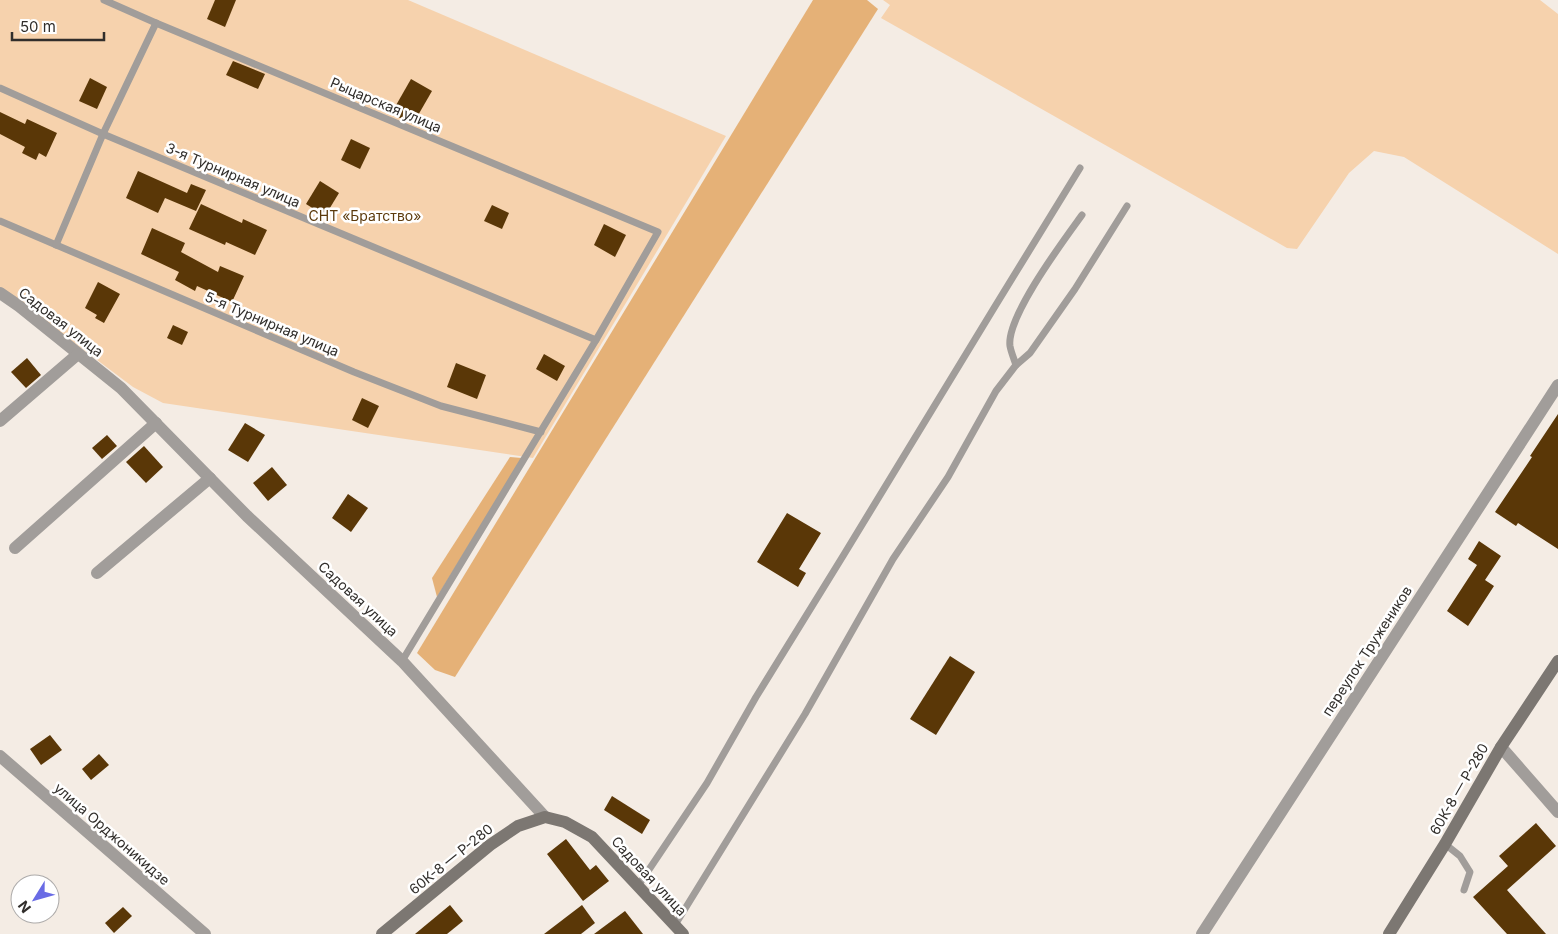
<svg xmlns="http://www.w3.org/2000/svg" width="1558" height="934" font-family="Inter,sans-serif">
<rect width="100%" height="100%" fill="#f4ece4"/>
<g fill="#f6d2ad">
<polygon points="0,0 408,0 726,136 533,458 163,403 133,387 0,287"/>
<polygon points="883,0 1540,0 1558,14 1558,254 1404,157 1374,151 1349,173 1297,249 1287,248 881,18 890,5"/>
</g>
<g fill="#e5b177">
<polygon points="813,0 867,0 878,9 455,677 435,670 417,653"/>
<polygon points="510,457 522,458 437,597 432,578"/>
</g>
<g fill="#5a3707">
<polygon points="215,0 236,0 225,27 207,19"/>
<polygon points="233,61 265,74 258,89 226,75"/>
<polygon points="90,78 107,87 97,109 79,101"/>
<polygon points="411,79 432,91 413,124 391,114"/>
<polygon points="0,112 25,124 27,119 57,133 46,157 39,153 36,160 22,153 25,147 0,134"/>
<polygon points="351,139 370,148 360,169 341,160"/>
<polygon points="138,171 187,193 191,184 206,190 196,211 165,198 158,213 126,198"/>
<polygon points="320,181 339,193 325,216 306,204"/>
<polygon points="201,204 242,223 243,219 267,230 255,255 226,242 225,245 189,229"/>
<polygon points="492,205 509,213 502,229 484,221"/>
<polygon points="604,224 626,235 615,257 594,245"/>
<polygon points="152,228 185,243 181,252 218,272 220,266 244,276 232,302 197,286 195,291 175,280 179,272 141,254"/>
<polygon points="98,282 120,294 104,323 95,318 97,315 85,308"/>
<polygon points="173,325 188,332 182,345 167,338"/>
<polygon points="544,354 565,366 557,381 536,369"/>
<polygon points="27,358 41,375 26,388 11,372"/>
<polygon points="456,363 486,375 477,399 447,387"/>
<polygon points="362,398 379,406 368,428 352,420"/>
<polygon points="1558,414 1558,549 1518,523 1516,526 1495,512 1532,457 1530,456"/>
<polygon points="245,423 265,435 248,462 228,450"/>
<polygon points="107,435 117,446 102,459 92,448"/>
<polygon points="144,446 163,467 146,483 126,462"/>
<polygon points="272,467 287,485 268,501 253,483"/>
<polygon points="348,494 368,508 351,532 332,518"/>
<polygon points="787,513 821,533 799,569 806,573 798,587 757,562"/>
<polygon points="1479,541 1501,556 1485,580 1494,586 1468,626 1447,611 1477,565 1468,559"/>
<polygon points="950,656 975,672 936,735 910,719"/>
<polygon points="50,735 62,750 41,765 30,749"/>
<polygon points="99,754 109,765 91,780 82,769"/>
<polygon points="612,796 650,820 642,834 604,810"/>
<polygon points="1536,823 1556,846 1507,890 1546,934 1507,934 1473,897 1508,866 1499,856"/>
<polygon points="566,839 590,870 596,865 609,881 583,901 547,854"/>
<polygon points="450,905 463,921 447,934 415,934"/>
<polygon points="582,905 595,923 581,934 544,934"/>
<polygon points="123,907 132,916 114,933 105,923"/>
<polygon points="625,911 643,934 594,934"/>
</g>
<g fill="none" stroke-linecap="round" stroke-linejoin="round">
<g stroke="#a19d9a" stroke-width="7">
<polyline points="104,0 156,23 658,232 596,340 402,661"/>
<polyline points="0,88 103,134 596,340"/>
<polyline points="0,221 354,372 441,406 541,432"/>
<polyline points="56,245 103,134 156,23"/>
<path d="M1016 365C1014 359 1011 352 1010 346 1006 317 1064 240 1082 215"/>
<polyline points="1445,844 1460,856 1470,872 1464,890"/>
<polyline points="638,886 707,783 756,697 843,556 994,308 1080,168"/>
<polyline points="675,925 805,714 893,559 948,477 996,391 1016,365 1030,353 1075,289 1127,206"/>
</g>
<g stroke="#a19d9a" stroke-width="12">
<polyline points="0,293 19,306 121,388 247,516 402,661 545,817"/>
<polyline points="0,421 78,354"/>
<polyline points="15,548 156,423"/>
<polyline points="97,573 210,478"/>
<polyline points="1501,747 1558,812"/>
<polyline points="0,756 205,934"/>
<polyline points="1202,934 1558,385"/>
</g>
<g stroke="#7c7772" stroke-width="12">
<polyline points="382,934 490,845 518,826 545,817 565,822 592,837 683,934"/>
<polyline points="1389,934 1445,844 1501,747 1558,661"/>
</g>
</g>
<g text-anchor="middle" stroke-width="5" stroke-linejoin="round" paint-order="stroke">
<g font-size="14" fill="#312e2b" stroke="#fff">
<text transform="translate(386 105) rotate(23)" y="5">Рыцарская улица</text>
<text transform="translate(233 175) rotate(23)" y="5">3-я Турнирная улица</text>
<text transform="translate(61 322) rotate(38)" y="5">Садовая улица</text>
<text transform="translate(272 324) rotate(23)" y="5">5-я Турнирная улица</text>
<text transform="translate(358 599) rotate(43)" y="5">Садовая улица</text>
<text transform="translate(1367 651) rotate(-57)" y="5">переулок Тружеников</text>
<text transform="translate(1459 789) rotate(-60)" y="5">60К-8 — Р-280</text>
<text transform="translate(112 834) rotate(41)" y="5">улица Орджоникидзе</text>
<text transform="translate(451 859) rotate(-39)" y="5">60К-8 — Р-280</text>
<text transform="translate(649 876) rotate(47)" y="5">Садовая улица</text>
</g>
<g font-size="14" fill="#5c3a0c" stroke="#fff">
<text x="365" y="221">СНТ «Братство»</text>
</g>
</g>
<g transform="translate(35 899) rotate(233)"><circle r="24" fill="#ffffff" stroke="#adabaa"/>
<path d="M0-4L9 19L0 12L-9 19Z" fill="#696be5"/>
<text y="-8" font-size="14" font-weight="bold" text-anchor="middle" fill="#312e2b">N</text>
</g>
<path d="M12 32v8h92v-8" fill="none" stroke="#312e2b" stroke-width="2.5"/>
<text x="20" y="32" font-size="15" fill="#312e2b" stroke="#ffffff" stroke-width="4" paint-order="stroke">50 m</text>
</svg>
